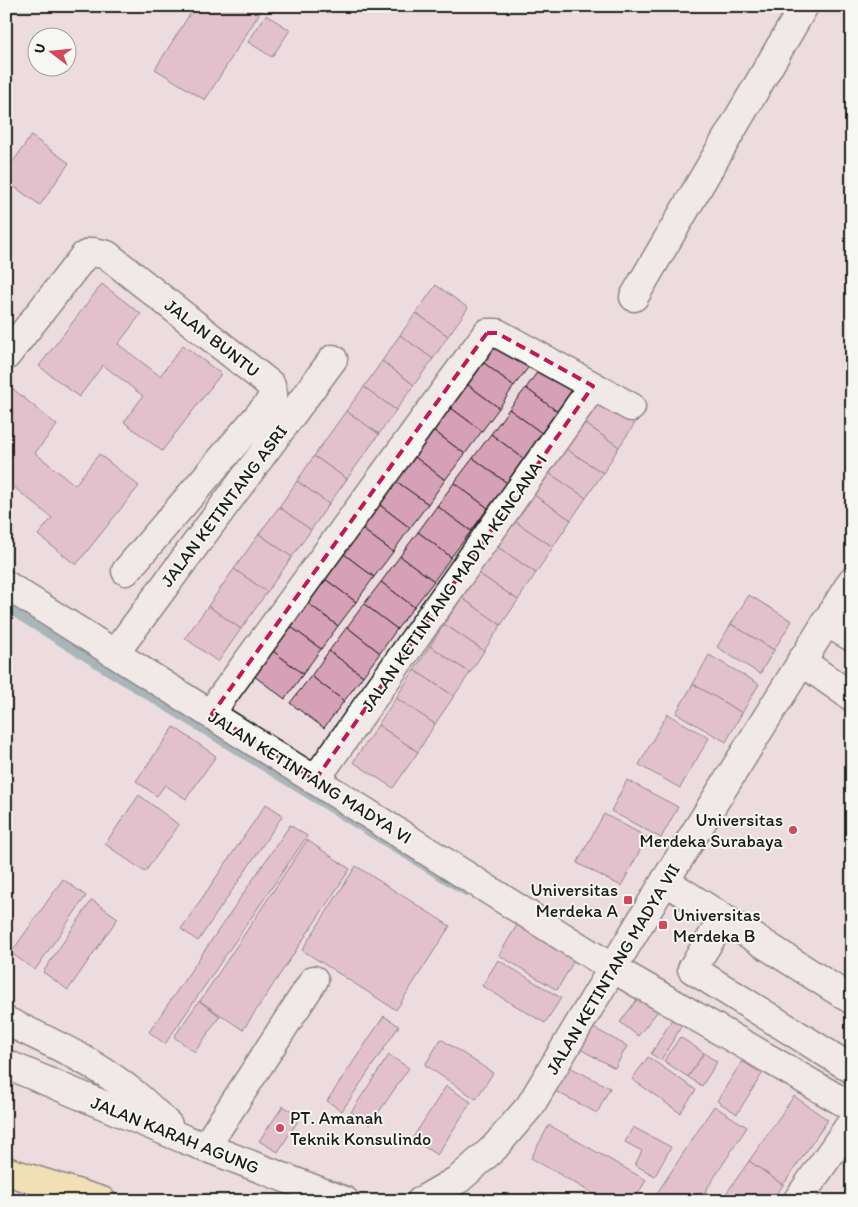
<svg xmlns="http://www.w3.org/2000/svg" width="858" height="1207" font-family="Itim,sans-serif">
<rect width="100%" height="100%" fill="#ecdce0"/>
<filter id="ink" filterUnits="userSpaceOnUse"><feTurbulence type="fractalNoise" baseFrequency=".02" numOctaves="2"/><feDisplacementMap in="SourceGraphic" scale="10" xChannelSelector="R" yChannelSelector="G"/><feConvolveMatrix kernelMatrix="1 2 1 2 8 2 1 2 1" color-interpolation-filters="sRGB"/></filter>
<g filter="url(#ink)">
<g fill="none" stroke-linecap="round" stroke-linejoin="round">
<polyline stroke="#57888c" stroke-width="8" points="6,608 466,892"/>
</g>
<g fill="#d6a0b6" stroke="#1c1c1c">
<polygon points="195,6 264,6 205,100 155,69"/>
<polygon points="266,15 290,30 272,57 248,42"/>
<polygon points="31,136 69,163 40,205 6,181 6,172"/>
<polygon points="102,284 141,314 118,344 160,376 183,345 221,374 162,451 124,422 143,396 103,365 79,397 39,366"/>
<polygon points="436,285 468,308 448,336 416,313"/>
<polygon points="416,313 448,336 433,359 400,335"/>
<polygon points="400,335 433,359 414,385 382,361"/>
<polygon points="497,338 531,364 514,386 480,360"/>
<polygon points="480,360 514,386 499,408 464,382"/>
<polygon points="382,361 414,385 396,410 364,387"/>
<polygon points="545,361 579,386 559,413 526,388"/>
<polygon points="464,382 499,408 482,431 447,405"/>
<polygon points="364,387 396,410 379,434 346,411"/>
<polygon points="526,388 559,413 543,434 509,409"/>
<polygon points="13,389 57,425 35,453 75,485 99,454 139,486 76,565 38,535 52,518 9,483 6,486 6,397"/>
<polygon points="598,393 638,419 619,447 580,420"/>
<polygon points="447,405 482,431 465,454 430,428"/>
<polygon points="509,409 543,434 524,459 491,434"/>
<polygon points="346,411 379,434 347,479 314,456"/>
<polygon points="580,420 619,447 603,473 563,447"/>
<polygon points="430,428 465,454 445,480 411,454"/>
<polygon points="491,434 524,459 507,483 473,458"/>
<polygon points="563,447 603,473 586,498 546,471"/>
<polygon points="411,454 445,480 428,504 393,479"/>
<polygon points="314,456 347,479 329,504 297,481"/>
<polygon points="473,458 507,483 488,508 454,483"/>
<polygon points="546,471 586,498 571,520 531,493"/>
<polygon points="393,479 428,504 410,528 376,502"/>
<polygon points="297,481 329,504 311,530 279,507"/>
<polygon points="454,483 488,508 471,531 437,506"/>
<polygon points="531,493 571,520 553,547 513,520"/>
<polygon points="376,502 410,528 393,552 358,526"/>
<polygon points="437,506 471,531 451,557 418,532"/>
<polygon points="279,507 311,530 292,557 259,534"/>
<polygon points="513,520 553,547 536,573 496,546"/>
<polygon points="358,526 393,552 374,577 340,551"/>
<polygon points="418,532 451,557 434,581 400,556"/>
<polygon points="259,534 292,557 267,592 234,569"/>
<polygon points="496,546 536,573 518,600 478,573"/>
<polygon points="340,551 374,577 356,602 321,576"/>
<polygon points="400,556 434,581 414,607 381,582"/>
<polygon points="234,569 267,592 241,629 208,606"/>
<polygon points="478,573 518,600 501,625 462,598"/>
<polygon points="321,576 356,602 338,626 304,600"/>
<polygon points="381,582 414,607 397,629 364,604"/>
<polygon points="749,595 792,621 774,650 731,624"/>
<polygon points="462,598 501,625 484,651 444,624"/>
<polygon points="304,600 338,626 321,649 287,624"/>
<polygon points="364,604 397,629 380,653 347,627"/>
<polygon points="208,606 241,629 218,662 185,638"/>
<polygon points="287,624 321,649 303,674 269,648"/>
<polygon points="444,624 484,651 470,673 430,646"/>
<polygon points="731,624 774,650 760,674 717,647"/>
<polygon points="347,627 380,653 363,676 329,651"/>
<polygon points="430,646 470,673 454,696 414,670"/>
<polygon points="269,648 303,674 285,699 250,673"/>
<polygon points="329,651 363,676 344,701 311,676"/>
<polygon points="709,655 759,684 742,713 693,684"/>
<polygon points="414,670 454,696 435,724 396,698"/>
<polygon points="311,676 344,701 324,728 290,703"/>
<polygon points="693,684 742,713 726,742 676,713"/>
<polygon points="396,698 435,724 418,752 378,725"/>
<polygon points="667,714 709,738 680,788 639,765"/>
<polygon points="378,725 418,752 393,788 353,762"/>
<polygon points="174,727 216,756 186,799 165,785 157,796 136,781"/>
<polygon points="627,780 678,807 661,838 611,811"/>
<polygon points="139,795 179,825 145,872 105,844"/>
<polygon points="266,804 283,815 198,941 181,929"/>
<polygon points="604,814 647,837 621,886 577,863"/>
<polygon points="290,825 307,836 165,1044 149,1032"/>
<polygon points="307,840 350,869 243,1030 200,1001"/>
<polygon points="356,866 450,926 396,1010 302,950"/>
<polygon points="63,879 86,896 35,970 11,953"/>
<polygon points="92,900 118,918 68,990 43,972"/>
<polygon points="517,925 575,959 557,990 499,955"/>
<polygon points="498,960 561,998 545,1023 482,986"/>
<polygon points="639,997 658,1011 638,1036 620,1022"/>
<polygon points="199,1001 220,1016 195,1052 174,1037"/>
<polygon points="384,1016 399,1026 342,1111 327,1101"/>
<polygon points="674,1016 684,1022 661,1060 651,1054"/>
<polygon points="588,1025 627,1046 615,1068 576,1047"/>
<polygon points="680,1037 704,1053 688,1077 664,1061"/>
<polygon points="441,1039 493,1073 476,1099 425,1065"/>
<polygon points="704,1053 717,1062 702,1086 688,1077"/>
<polygon points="389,1055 409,1068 370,1125 351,1112"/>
<polygon points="648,1057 696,1090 680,1113 632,1079"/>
<polygon points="742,1061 762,1074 737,1114 717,1101"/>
<polygon points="566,1065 610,1088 597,1113 553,1090"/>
<polygon points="446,1086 471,1102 437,1155 412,1139"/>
<polygon points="794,1096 828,1120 783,1185 749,1161"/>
<polygon points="283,1106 301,1116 278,1152 259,1141"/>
<polygon points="714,1106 747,1127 699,1201 652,1201"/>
<polygon points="549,1125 646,1180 634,1201 606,1201 531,1158"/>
<polygon points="633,1127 671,1147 655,1176 635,1165 642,1151 625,1142"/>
<polygon points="749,1161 783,1185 771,1201 721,1201"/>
<polygon points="542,1193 555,1201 538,1201"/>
</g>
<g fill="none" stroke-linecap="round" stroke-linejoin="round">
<defs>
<g id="minor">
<polyline points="634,297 804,6"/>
<polyline points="6,356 84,256 93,252 107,255 271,385 273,393 270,402 126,571"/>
<polyline points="6,585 614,969 852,1107"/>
<polyline points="826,622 852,637"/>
<polyline points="115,653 333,359"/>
<polyline points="801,661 852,697"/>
<polyline points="212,714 221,698 487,333 497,333 631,407"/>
<polyline points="315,780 593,386"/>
<polyline points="665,881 852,1000"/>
<polyline points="723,919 692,969 852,1069"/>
<path d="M6 1021C48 1041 91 1060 128 1089 142 1099 155 1113 168 1125"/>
<polyline points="6,1064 184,1139 345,1201"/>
<polyline points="205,1148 314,980"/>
<polyline points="421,1201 459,1179 494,1148 530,1106 665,881 852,581"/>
<polyline points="797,1201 852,1122"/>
</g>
<polyline id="highway" points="6,1171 102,1201"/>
</defs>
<use href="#minor" stroke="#1c1c1c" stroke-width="31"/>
<use href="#highway" stroke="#1c1c1c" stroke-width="31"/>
<use href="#minor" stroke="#f6f6f2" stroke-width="28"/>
<use href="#highway" stroke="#f7e281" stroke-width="28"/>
</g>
</g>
<path d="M0 0H858V1207H0ZM487 333H497L593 386 315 780 212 714Z" fill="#ecdce0" fill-opacity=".55" fill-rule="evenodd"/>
<path fill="none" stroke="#c2185b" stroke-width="4" stroke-dasharray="10 6" stroke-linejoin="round" d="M487 333H497L593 386 315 780 212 714Z"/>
<g fill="#d1495b" stroke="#f6f6f2" stroke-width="2">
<circle cx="793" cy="830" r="5"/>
<rect x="623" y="895" width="10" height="10" rx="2.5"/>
<rect x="658" y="920" width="10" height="10" rx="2.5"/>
<circle cx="280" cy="1128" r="5"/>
</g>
<g text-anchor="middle" stroke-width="4" stroke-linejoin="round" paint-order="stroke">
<g font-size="18" fill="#1c1c1c" stroke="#f6f6f2">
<text transform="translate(212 338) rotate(38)" y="6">JALAN BUNTU</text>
<text transform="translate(224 506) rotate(-53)" y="6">JALAN KETINTANG ASRI</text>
<text transform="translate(454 583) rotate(-55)" y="6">JALAN KETINTANG MADYA KENCANA I</text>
<text transform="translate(310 777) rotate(32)" y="6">JALAN KETINTANG MADYA VI</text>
<text transform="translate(613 969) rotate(-59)" y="6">JALAN KETINTANG MADYA VII</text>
<text transform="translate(175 1135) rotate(22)" y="6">JALAN KARAH AGUNG</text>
</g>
<g font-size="18" fill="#1c1c1c" stroke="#f6f6f2" text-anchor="end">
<text x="783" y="826">Universitas<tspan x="783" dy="21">Merdeka Surabaya</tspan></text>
<text x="618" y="896">Universitas<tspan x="618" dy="21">Merdeka A</tspan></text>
<text x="673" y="921" text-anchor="start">Universitas<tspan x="673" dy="21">Merdeka B</tspan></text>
<text x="290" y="1124" text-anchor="start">PT. Amanah<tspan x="290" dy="21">Teknik Konsulindo</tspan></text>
</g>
</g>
<rect width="858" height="1207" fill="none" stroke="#f6f6f2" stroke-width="25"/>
<rect x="12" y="12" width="833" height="1182" fill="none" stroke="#1c1c1c" stroke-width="2" filter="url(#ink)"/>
<g transform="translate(52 52) rotate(286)"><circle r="24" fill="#f6f6f2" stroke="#9f9f9c"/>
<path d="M0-4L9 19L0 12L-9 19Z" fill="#d1495b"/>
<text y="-8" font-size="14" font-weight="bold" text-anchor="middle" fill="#1c1c1c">U</text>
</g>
</svg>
